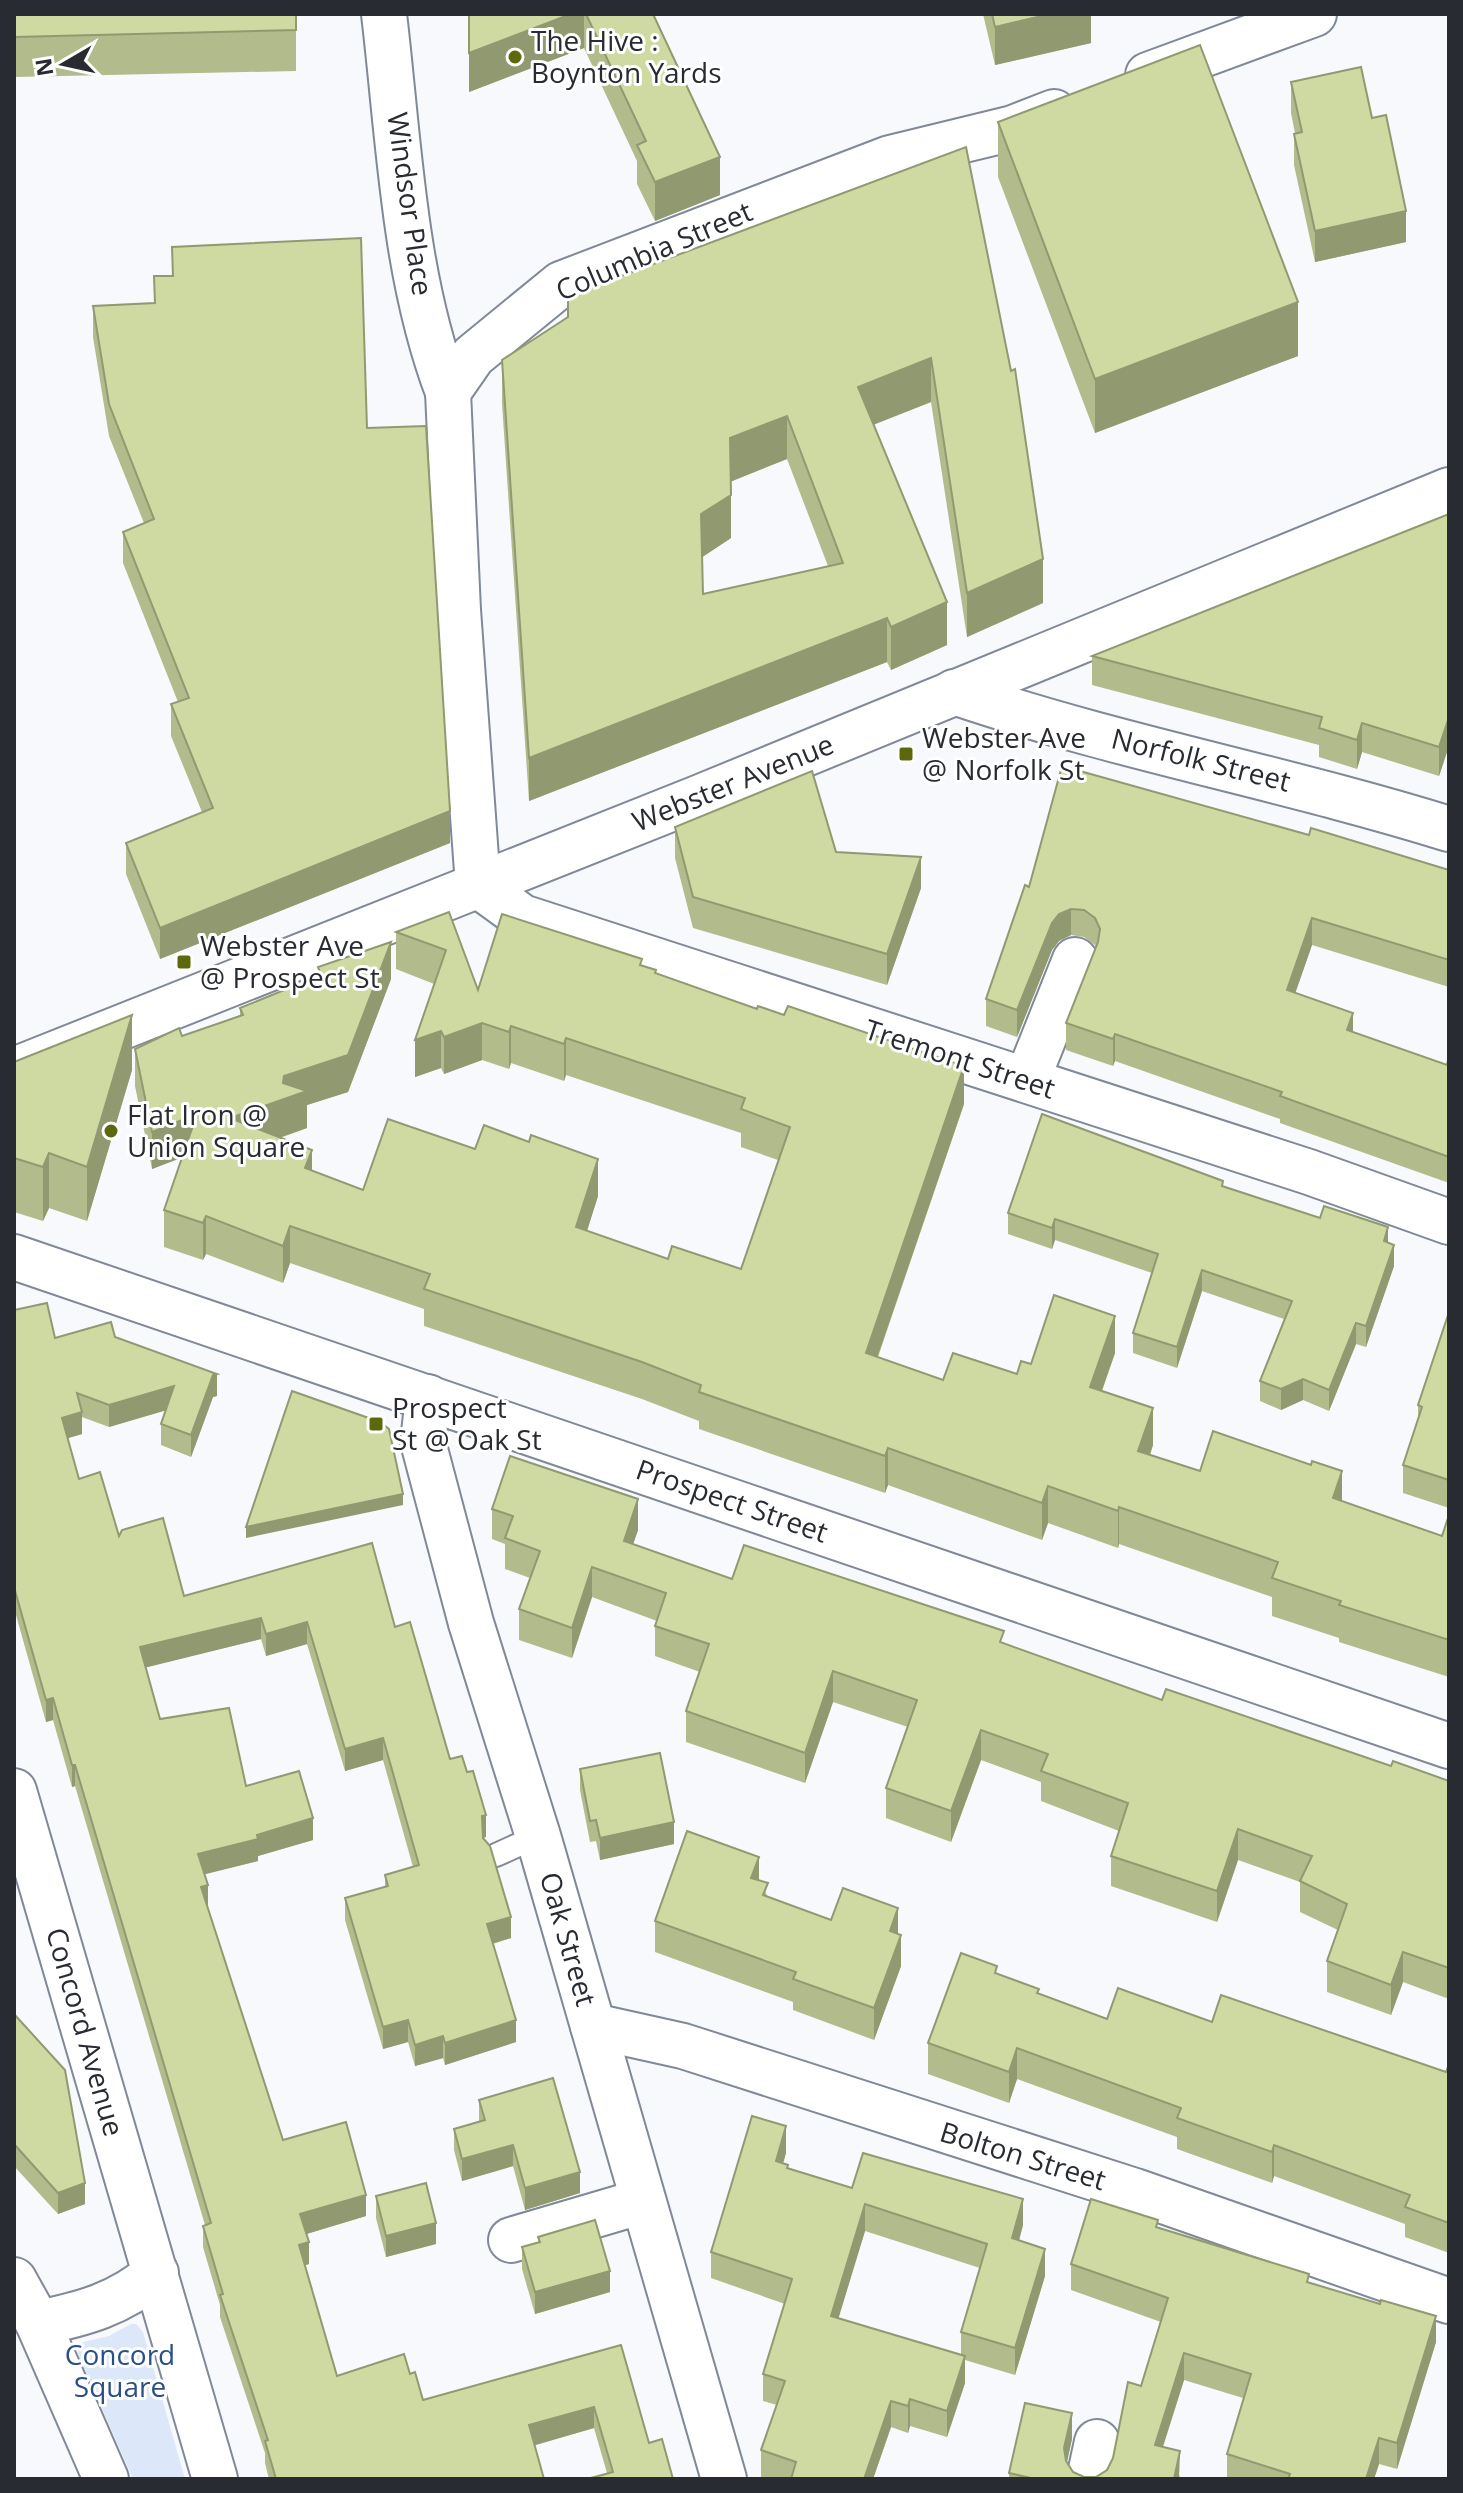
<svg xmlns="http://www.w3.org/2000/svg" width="1463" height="2493" font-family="'Open Sans',sans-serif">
<rect width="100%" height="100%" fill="#f7f9fc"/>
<polygon fill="#dce7fa" points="131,2324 136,2324 143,2332 185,2479 133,2479 78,2354 79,2343 109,2336"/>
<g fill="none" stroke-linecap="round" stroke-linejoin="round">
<defs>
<polyline id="lane" points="496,1855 538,1836"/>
<g id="street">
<path d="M384 14C399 139 403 274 448 392"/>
<polyline points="1148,75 1314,14"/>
<polyline points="1054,112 1013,128 890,158 561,284 473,356 448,392 458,610 478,885 522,917 1309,1172 1449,1222"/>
<path d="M954 692C1116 747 1285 778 1449 829"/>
<polyline points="1027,1080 1075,960"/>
<polyline points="428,1397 423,1442 471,1623 538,1836 724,2479"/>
<polyline points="593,2026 683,2046 1135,2191 1449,2301"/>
<polyline points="511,2240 643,2201"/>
<polyline points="1089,2479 1097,2442"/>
</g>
<g id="secondary">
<polyline points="14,1070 698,798 1449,490"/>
<polyline points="14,1791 215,2479"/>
<polyline points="14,2280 38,2323 106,2479"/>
<path d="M38 2323C83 2314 120 2304 156 2273"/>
</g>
<polyline id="primary" points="14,1257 1449,1746"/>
</defs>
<use href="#lane" stroke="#7f8997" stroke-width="26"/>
<use href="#street" stroke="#7f8997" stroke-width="48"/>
<use href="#secondary" stroke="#7f8997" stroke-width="48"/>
<use href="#primary" stroke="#7f8997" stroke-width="48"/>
<use href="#lane" stroke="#fff" stroke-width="22"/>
<use href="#street" stroke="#fff" stroke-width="44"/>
<use href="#secondary" stroke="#fff" stroke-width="44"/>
<use href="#primary" stroke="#fff" stroke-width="44"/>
</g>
<g fill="#b2bb8b" fill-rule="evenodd">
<polygon points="14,14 296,14 296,71 15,77"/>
<polygon points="469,14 654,14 720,195 655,221 637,184 637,161 584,48 469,92"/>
<polygon points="983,14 1091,14 1091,43 995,65"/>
<polygon points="1291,82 1372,118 1406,242 1315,262 1294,165 1294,134 1295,133 1291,113"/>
<polygon points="998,122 1298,356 1095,433 998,177"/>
<path d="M966 147 1043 603 967 637 931 402 874 424 947 645 891 670 887 662 529 801 502 404V360L568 318V296ZM787 459 828 566 703 594 702 557 731 538V481Z"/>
<polygon points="172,247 367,428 450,843 160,959 126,874 126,843 202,812 171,736 171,704 178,702 123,563 123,532 144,523 109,436 93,337 93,306 154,303 154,276 172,276"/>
<polygon points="1449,514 1449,746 1439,776 1362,752 1357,769 1319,757 1319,745 1092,685 1092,656"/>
<polygon points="675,827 836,852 921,888 887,985 693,928 675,858"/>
<polygon points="1309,835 1449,870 1449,987 1312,945 1295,993 1353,1033 1447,1065 1449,1061 1449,1183 1280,1123 1280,1119 1115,1061 1113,1066 1066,1050 1066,1023 1096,948 1095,945 1084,937 1071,935 1059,941 1052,950 1017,1037 986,1026 986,999 1029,887"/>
<polygon points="449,912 478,990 642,966 656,974 964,1104 878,1357 943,1380 1017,1374 1031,1364 1115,1353 1102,1391 1153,1445 1150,1455 1200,1471 1342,1501 1442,1536 1449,1515 1449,1677 1339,1642 1339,1638 1272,1616 1272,1597 1119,1544 1118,1548 1048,1523 1042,1540 888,1485 885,1493 699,1429 699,1421 642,1399 424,1326 424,1309 290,1263 283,1283 206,1254 203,1260 164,1247 164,1210 182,1157 152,1169 135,1086 135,1049 182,1036 240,1015 240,1008 318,977 318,967 391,979 348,1092 307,1105 307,1128 280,1138 312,1171 363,1190 598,1196 587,1231 668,1259 741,1269 778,1160 741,1147 741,1133 566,1075 564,1081 511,1063 509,1069 482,1060 444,1074 441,1068 415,1077 434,984 396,969 396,932"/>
<polygon points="14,1062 132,1070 87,1221 49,1208 43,1221 14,1212"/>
<polygon points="1223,1186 1388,1243 1394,1266 1366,1347 1356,1344 1329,1411 1303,1400 1281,1410 1260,1401 1260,1381 1284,1319 1202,1291 1177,1368 1133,1353 1133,1333 1152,1273 1055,1240 1052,1249 1008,1234 1008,1213"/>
<polygon points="14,1310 55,1338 115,1337 217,1396 213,1397 191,1457 161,1445 161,1424 166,1410 109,1427 82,1417 82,1434 68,1438 79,1479 119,1536 184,1596 395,1627 450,1759 486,1837 483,1838 511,1938 493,1944 516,2042 445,2065 443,2058 415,2066 408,2042 383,2049 345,1920 345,1898 385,1887 385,1875 413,1867 383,1760 345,1771 307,1644 266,1656 261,1639 146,1667 160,1719 313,1840 258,1856 258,1861 204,1874 208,1907 283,2140 366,2216 306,2234 309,2264 305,2265 337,2376 410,2374 423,2400 621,2345 649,2443 673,2479 607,2473 594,2428 534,2445 544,2479 269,2479 265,2463 265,2453 220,2317 220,2305 203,2247 203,2226 205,2225 75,1786 72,1787 53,1720 46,1722 14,1608"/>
<polygon points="1449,1312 1449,1508 1403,1493 1403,1465 1418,1420 1418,1405"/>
<polygon points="492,1509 638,1530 633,1544 732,1579 1004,1643 1162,1700 1391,1766 1449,1781 1449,1999 1403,1982 1391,2015 1327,1992 1327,1961 1338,1930 1300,1912 1300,1882 1238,1860 1217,1922 1111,1886 1111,1856 1119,1831 1041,1801 1041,1782 981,1760 951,1842 886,1818 886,1788 908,1727 833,1702 805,1783 686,1742 686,1711 700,1672 655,1656 655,1626 657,1621 592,1597 572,1658 519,1640 519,1609 530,1578 505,1569 505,1544 492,1539"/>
<polygon points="580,1769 674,1844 600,1860 596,1841 590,1842 580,1790"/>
<polygon points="759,1880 768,1897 831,1920 898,1934 901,1966 874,2040 793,2010 793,2002 655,1952 655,1921"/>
<polygon points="997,1974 1039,1994 1107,2019 1212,2022 1446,2072 1449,2064 1449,2253 1405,2237 1405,2224 1274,2176 1272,2183 1177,2149 1177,2137 1017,2079 1009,2103 928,2074 928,2043"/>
<polygon points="14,2006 14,2014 85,2204 58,2214 14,2166"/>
<polygon points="479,2100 580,2193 525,2210 513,2166 462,2181 454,2150 454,2129 479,2121"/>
<path d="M786 2153 783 2163 788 2168 852 2188 1023 2225 1019 2241 1045 2276 1015 2375 965 2360V2383L947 2437 910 2426 908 2433 891 2427 873 2479H767L761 2477V2450L777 2405 763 2401V2374L785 2304 711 2278V2252ZM865 2231 980 2268 961 2332V2355L838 2318Z"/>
<polygon points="376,2196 436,2244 386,2257 376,2218"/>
<polygon points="1158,2228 1309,2283 1436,2342 1397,2469 1379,2464 1374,2479 1227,2479 1227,2454 1243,2398 1184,2380 1163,2447 1180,2477 1179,2479 1009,2479 1009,2473 1072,2439 1067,2463 1073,2472 1084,2477 1096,2477 1107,2470 1113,2458 1141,2386 1161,2322 1071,2290 1071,2264"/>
<polygon points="538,2237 610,2292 535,2314 522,2269 522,2247 538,2242"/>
</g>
<g fill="#919971">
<polygon points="571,14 584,14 584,48 469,92 469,53"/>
<polygon points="1050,14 1091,14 1091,43 995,65 995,27"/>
<polygon points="720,157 720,195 655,221 655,182"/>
<polygon points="1406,211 1406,242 1315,262 1315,231"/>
<polygon points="1298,302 1298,356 1095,433 1095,379"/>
<polygon points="931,358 931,402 858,431 858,387"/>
<polygon points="787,416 787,459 730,482 730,438"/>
<polygon points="731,495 731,538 701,558 701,514"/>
<polygon points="1043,559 1043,603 967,637 967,593"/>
<polygon points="947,602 947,645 891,670 891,627"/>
<polygon points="887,618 887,662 529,801 529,758"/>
<polygon points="1449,717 1449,746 1439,776 1439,747"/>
<polygon points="1362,723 1362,752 1357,769 1357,740"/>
<polygon points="450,811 450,843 160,959 160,928"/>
<polygon points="921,857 921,888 887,985 887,954"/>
<polygon points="1071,909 1071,935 1059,941 1052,950 1017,1037 1017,1010 1052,923 1059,914"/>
<polygon points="1312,918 1312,945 1287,1017 1287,990"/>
<polygon points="391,942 391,979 348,1092 307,1105 307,1128 230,1155 230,1118 284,1076"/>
<polygon points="1353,1013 1353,1039 1347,1030"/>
<polygon points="132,1015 132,1070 87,1221 87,1167"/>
<polygon points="482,1023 482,1060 444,1074 444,1037"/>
<polygon points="511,1026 511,1063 509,1069 509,1032"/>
<polygon points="441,1031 441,1068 415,1077 415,1040"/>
<polygon points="1115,1034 1115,1061 1113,1066 1113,1039"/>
<polygon points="566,1038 566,1075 564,1081 564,1044"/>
<polygon points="964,1066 964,1104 866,1390 866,1353"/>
<polygon points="197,1114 197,1152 152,1169 152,1132"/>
<polygon points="312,1150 312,1188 305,1168"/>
<polygon points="49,1153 49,1208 43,1221 43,1167"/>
<polygon points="598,1159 598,1196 576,1265 576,1227"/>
<polygon points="206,1216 206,1254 203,1260 203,1223"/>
<polygon points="1055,1219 1055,1240 1052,1249 1052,1228"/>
<polygon points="290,1226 290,1263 283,1283 283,1246"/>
<polygon points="1388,1227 1388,1248 1384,1241"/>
<polygon points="1394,1245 1394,1266 1366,1347 1366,1326"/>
<polygon points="1202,1270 1202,1291 1177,1368 1177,1347"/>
<polygon points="1115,1316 1115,1353 1090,1424 1090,1387"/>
<polygon points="1356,1323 1356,1344 1329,1411 1329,1390"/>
<polygon points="217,1374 217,1396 213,1397 191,1457 191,1435 213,1375"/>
<polygon points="1303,1379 1303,1400 1281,1410 1281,1389"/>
<polygon points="174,1386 174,1408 109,1427 109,1405"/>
<polygon points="1153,1408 1153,1445 1138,1489 1138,1451"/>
<polygon points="82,1412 82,1434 62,1440 62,1418"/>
<polygon points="888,1448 888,1485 885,1493 885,1456"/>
<polygon points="1342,1471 1342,1509 1333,1498"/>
<polygon points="1048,1486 1048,1523 1042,1540 1042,1503"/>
<polygon points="403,1494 403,1505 246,1538 246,1527"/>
<polygon points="638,1499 638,1530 624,1571 624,1541"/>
<polygon points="1119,1507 1119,1544 1118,1548 1118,1511"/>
<polygon points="592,1567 592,1597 572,1658 572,1628"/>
<polygon points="261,1618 261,1639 140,1669 140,1647"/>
<polygon points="307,1622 307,1644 266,1656 266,1634"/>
<polygon points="833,1671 833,1702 805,1783 805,1753"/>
<polygon points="53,1698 53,1720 46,1722 46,1700"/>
<polygon points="981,1730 981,1760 951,1842 951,1811"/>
<polygon points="383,1738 383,1760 345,1771 345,1749"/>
<polygon points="72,1765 75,1765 75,1786 72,1787"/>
<polygon points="486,1815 486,1837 482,1838 482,1816"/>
<polygon points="313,1818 313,1840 258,1856 258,1861 198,1876 198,1854"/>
<polygon points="674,1822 674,1844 600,1860 600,1838"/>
<polygon points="1238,1829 1238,1860 1217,1922 1217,1891"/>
<polygon points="759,1857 759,1888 751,1878"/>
<polygon points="208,1885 208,1907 201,1887"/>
<polygon points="898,1908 898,1939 890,1931"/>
<polygon points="511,1917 511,1938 487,1945 487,1924"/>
<polygon points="901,1935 901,1966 874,2040 874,2008"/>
<polygon points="1403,1952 1403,1982 1391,2015 1391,1985"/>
<rect x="14" y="1973" width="2" height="21"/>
<polygon points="408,2020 408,2042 383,2049 383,2027"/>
<polygon points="516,2020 516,2042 445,2065 445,2043"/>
<polygon points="443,2036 443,2058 415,2066 415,2045"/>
<polygon points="1017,2048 1017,2079 1009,2103 1009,2072"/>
<polygon points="786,2126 786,2153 776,2188 776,2161"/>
<polygon points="513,2145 513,2166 462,2181 462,2159"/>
<polygon points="1274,2145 1274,2176 1272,2183 1272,2152"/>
<polygon points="580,2172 580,2193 525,2210 525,2188"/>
<polygon points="85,2183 85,2204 58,2214 58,2193"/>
<polygon points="366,2195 366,2216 300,2236 300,2214"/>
<polygon points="1023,2199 1023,2225 1012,2265 1012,2238"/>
<polygon points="865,2204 865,2231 831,2343 831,2316"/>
<polygon points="436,2223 436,2244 386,2257 386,2236"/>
<polygon points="309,2242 309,2264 299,2267 299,2245"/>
<polygon points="1045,2249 1045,2276 1015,2375 1015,2348"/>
<polygon points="610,2271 610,2292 535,2314 535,2292"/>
<polygon points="1436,2316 1436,2342 1397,2469 1397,2443"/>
<polygon points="1184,2353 1184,2380 1155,2471 1155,2445"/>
<polygon points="965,2356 965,2383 947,2437 947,2411"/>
<polygon points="910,2399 910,2426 908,2433 908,2406"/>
<polygon points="891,2401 891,2427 873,2479 864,2479"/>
<polygon points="594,2407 594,2428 529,2447 529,2425"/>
<polygon points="1072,2413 1072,2439 1064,2474 1064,2448"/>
<polygon points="1379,2438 1379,2464 1374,2479 1366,2479"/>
<polygon points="1180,2451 1179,2479 1174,2479"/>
</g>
<g fill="#cfdaa2" stroke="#919971" stroke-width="2" fill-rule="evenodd">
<polygon points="14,14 296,14 296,30 15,37"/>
<polygon points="469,14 571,14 469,53"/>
<polygon points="586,14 653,14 720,157 655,182 637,145 646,141"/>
<polygon points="992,14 1050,14 995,27"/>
<polygon points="1200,45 1298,302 1095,379 998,122"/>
<polygon points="1361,67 1372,118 1386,115 1406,211 1315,231 1294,134 1302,132 1291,82"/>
<path d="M966 147 1011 371 1015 369 1043 559 967 593 931 358 858 387 947 602 891 627 887 618 529 758 502 360 568 317V296ZM787 416 843 563 703 594 701 514 731 495 730 438Z"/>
<polygon points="361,238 367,428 426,426 450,811 160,928 126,843 213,808 171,704 189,698 123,532 154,519 109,404 93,306 155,303 154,276 173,276 172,247"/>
<polygon points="1449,514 1449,717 1439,747 1362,723 1357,740 1319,728 1322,717 1092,656"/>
<polygon points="1062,766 1309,835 1311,828 1449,870 1449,960 1312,918 1287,990 1353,1013 1347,1030 1447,1065 1448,1060 1449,1061 1449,1157 1280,1096 1282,1092 1115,1034 1113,1039 1066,1023 1098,942 1100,929 1095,918 1084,910 1071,909 1059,914 1052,923 1017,1010 986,999 1025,885 1029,887"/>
<polygon points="812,771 836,852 921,857 887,954 693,897 675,827"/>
<polygon points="449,912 478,990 502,914 642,959 640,965 656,970 655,973 757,1009 758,1006 784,1015 788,1006 964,1066 866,1353 943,1380 953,1353 1017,1374 1021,1361 1031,1364 1054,1295 1115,1316 1090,1387 1153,1408 1138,1451 1200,1471 1213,1431 1311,1465 1312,1461 1342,1471 1333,1498 1442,1536 1449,1515 1449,1640 1339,1605 1341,1601 1272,1578 1278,1562 1119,1507 1118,1511 1048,1486 1042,1503 888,1448 885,1456 699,1392 701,1385 642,1362 424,1289 430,1274 290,1226 283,1246 206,1216 203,1223 164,1210 197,1114 152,1132 135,1049 179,1028 182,1036 243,1015 240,1008 321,975 318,967 391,942 348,1055 284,1076 283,1083 307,1091 230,1118 312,1150 305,1168 363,1190 388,1119 475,1149 484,1125 529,1142 531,1135 598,1159 576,1227 668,1259 672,1246 741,1269 790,1127 741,1109 745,1098 566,1038 564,1044 511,1026 509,1032 482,1023 444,1037 441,1031 415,1040 446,950 396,932"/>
<polygon points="132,1015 87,1167 49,1153 43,1167 14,1158 14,1062"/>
<polygon points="1042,1114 1223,1181 1222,1186 1320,1218 1324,1206 1388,1227 1384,1241 1394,1245 1366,1326 1356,1323 1329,1390 1303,1379 1281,1389 1260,1381 1292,1301 1202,1270 1177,1347 1133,1333 1158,1254 1055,1219 1052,1228 1008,1213"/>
<polygon points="47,1303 55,1338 111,1322 115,1337 217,1374 213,1375 191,1435 161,1424 174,1386 109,1405 77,1393 82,1412 62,1418 79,1479 100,1472 119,1536 122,1530 163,1518 184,1596 372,1543 395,1627 410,1622 450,1759 462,1756 467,1772 473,1771 486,1815 482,1816 483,1838 490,1846 511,1917 487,1924 516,2020 445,2043 443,2036 415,2045 408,2020 383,2027 345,1898 388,1886 385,1875 419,1865 383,1738 345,1749 307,1622 266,1634 261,1618 140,1647 160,1719 229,1708 246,1786 299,1771 313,1818 257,1835 258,1839 198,1854 208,1885 201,1887 283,2140 346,2122 366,2195 300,2214 309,2242 299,2245 337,2376 404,2354 410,2374 415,2372 423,2400 621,2345 649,2443 662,2439 673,2479 587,2479 613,2472 594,2407 529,2425 544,2479 276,2479 265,2441 268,2440 220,2295 223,2294 203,2226 211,2223 75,1765 72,1765 53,1698 46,1700 14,1587 14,1310"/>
<polygon points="1449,1312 1449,1480 1403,1465 1422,1407 1418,1405"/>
<polygon points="292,1391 380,1422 389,1429 403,1494 246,1527"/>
<polygon points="510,1456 638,1499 624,1541 732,1579 744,1545 1004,1631 1000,1642 1162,1700 1166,1689 1391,1766 1393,1761 1449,1781 1449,1968 1403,1952 1391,1985 1327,1961 1347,1904 1300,1881 1312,1856 1238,1829 1217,1891 1111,1856 1128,1803 1041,1771 1048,1754 981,1730 951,1811 886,1788 917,1700 833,1671 805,1753 686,1711 709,1644 655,1626 666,1593 592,1567 572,1628 519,1609 540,1551 505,1538 513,1516 492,1509"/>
<polygon points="660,1753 674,1822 600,1838 596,1820 590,1821 580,1769"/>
<polygon points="687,1831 759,1857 751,1878 768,1883 763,1895 831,1920 843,1888 898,1908 890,1931 901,1935 874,2008 793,1979 796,1972 655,1921"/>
<polygon points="961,1953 997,1966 995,1973 1039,1989 1037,1993 1107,2019 1118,1988 1212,2022 1221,1995 1446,2072 1449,2064 1449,2223 1405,2207 1410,2195 1274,2145 1272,2152 1177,2118 1181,2108 1017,2048 1009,2072 928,2043"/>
<polygon points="14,2014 65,2070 85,2183 58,2193 14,2144"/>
<polygon points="553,2078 580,2172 525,2188 513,2145 462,2159 454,2129 485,2120 479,2100"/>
<polygon points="752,2116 786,2126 776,2161 788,2165 787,2168 852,2188 863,2153 1023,2199 1012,2238 1045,2249 1015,2348 961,2332 987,2244 865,2204 831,2316 965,2356 947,2411 910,2399 908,2406 891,2401 864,2479 791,2479 796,2462 761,2450 785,2381 763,2374 792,2279 711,2252"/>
<polygon points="426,2183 436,2223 386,2236 376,2196"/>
<polygon points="1091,2199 1158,2220 1156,2227 1309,2274 1307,2282 1380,2304 1381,2300 1436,2316 1397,2443 1379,2438 1366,2479 1288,2479 1290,2474 1227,2454 1251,2374 1184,2353 1155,2445 1180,2451 1174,2479 1035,2479 1009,2473 1025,2403 1072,2413 1064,2448 1066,2461 1073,2472 1084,2477 1096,2477 1107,2470 1113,2458 1128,2382 1141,2386 1168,2298 1071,2264"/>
<polygon points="595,2220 610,2271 535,2292 522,2247 540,2242 538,2237"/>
</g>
<g fill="#5d680c" stroke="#fff" stroke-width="3">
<circle cx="515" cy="57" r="8"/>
<rect x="898" y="746" width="16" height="16" rx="4"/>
<rect x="176" y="954" width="16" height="16" rx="4"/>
<circle cx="111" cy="1131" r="8"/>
<rect x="368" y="1416" width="16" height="16" rx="4"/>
</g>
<g text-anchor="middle" stroke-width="6" stroke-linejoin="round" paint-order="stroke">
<g font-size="28" fill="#282c32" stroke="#fff" text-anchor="start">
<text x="531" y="51">The Hive :<tspan x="531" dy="32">Boynton Yards</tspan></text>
<text x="922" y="748">Webster Ave<tspan x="922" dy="32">@ Norfolk St</tspan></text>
<text x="200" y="956">Webster Ave<tspan x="200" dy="32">@ Prospect St</tspan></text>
<text x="127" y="1125">Flat Iron @<tspan x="127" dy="32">Union Square</tspan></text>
<text x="392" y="1418">Prospect<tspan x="392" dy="32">St @ Oak St</tspan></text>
</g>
<g font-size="28" fill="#282c32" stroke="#fff">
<text transform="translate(410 204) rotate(82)" y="10">Windsor Place</text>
<text transform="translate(654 251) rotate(-23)" y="10">Columbia Street</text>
<text transform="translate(1201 760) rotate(14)" y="10">Norfolk Street</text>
<text transform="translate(733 783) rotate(-22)" y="10">Webster Avenue</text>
<text transform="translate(960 1059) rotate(18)" y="10">Tremont Street</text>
<text transform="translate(732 1501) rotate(19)" y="10">Prospect Street</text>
<text transform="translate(568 1939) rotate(74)" y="10">Oak Street</text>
<text transform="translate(85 2032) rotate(74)" y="10">Concord Avenue</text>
<text transform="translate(1023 2156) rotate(17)" y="10">Bolton Street</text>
</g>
<g font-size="28" fill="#2a4f88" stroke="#fff">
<text x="120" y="2365">Concord<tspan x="120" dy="32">Square</tspan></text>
</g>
</g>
<rect width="1463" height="2493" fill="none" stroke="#282c32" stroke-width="32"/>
<g transform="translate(64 64) rotate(261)" stroke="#ffffff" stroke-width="6" paint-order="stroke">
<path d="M0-6L14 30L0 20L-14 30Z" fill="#282c32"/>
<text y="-12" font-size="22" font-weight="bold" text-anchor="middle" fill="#282c32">N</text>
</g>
</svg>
